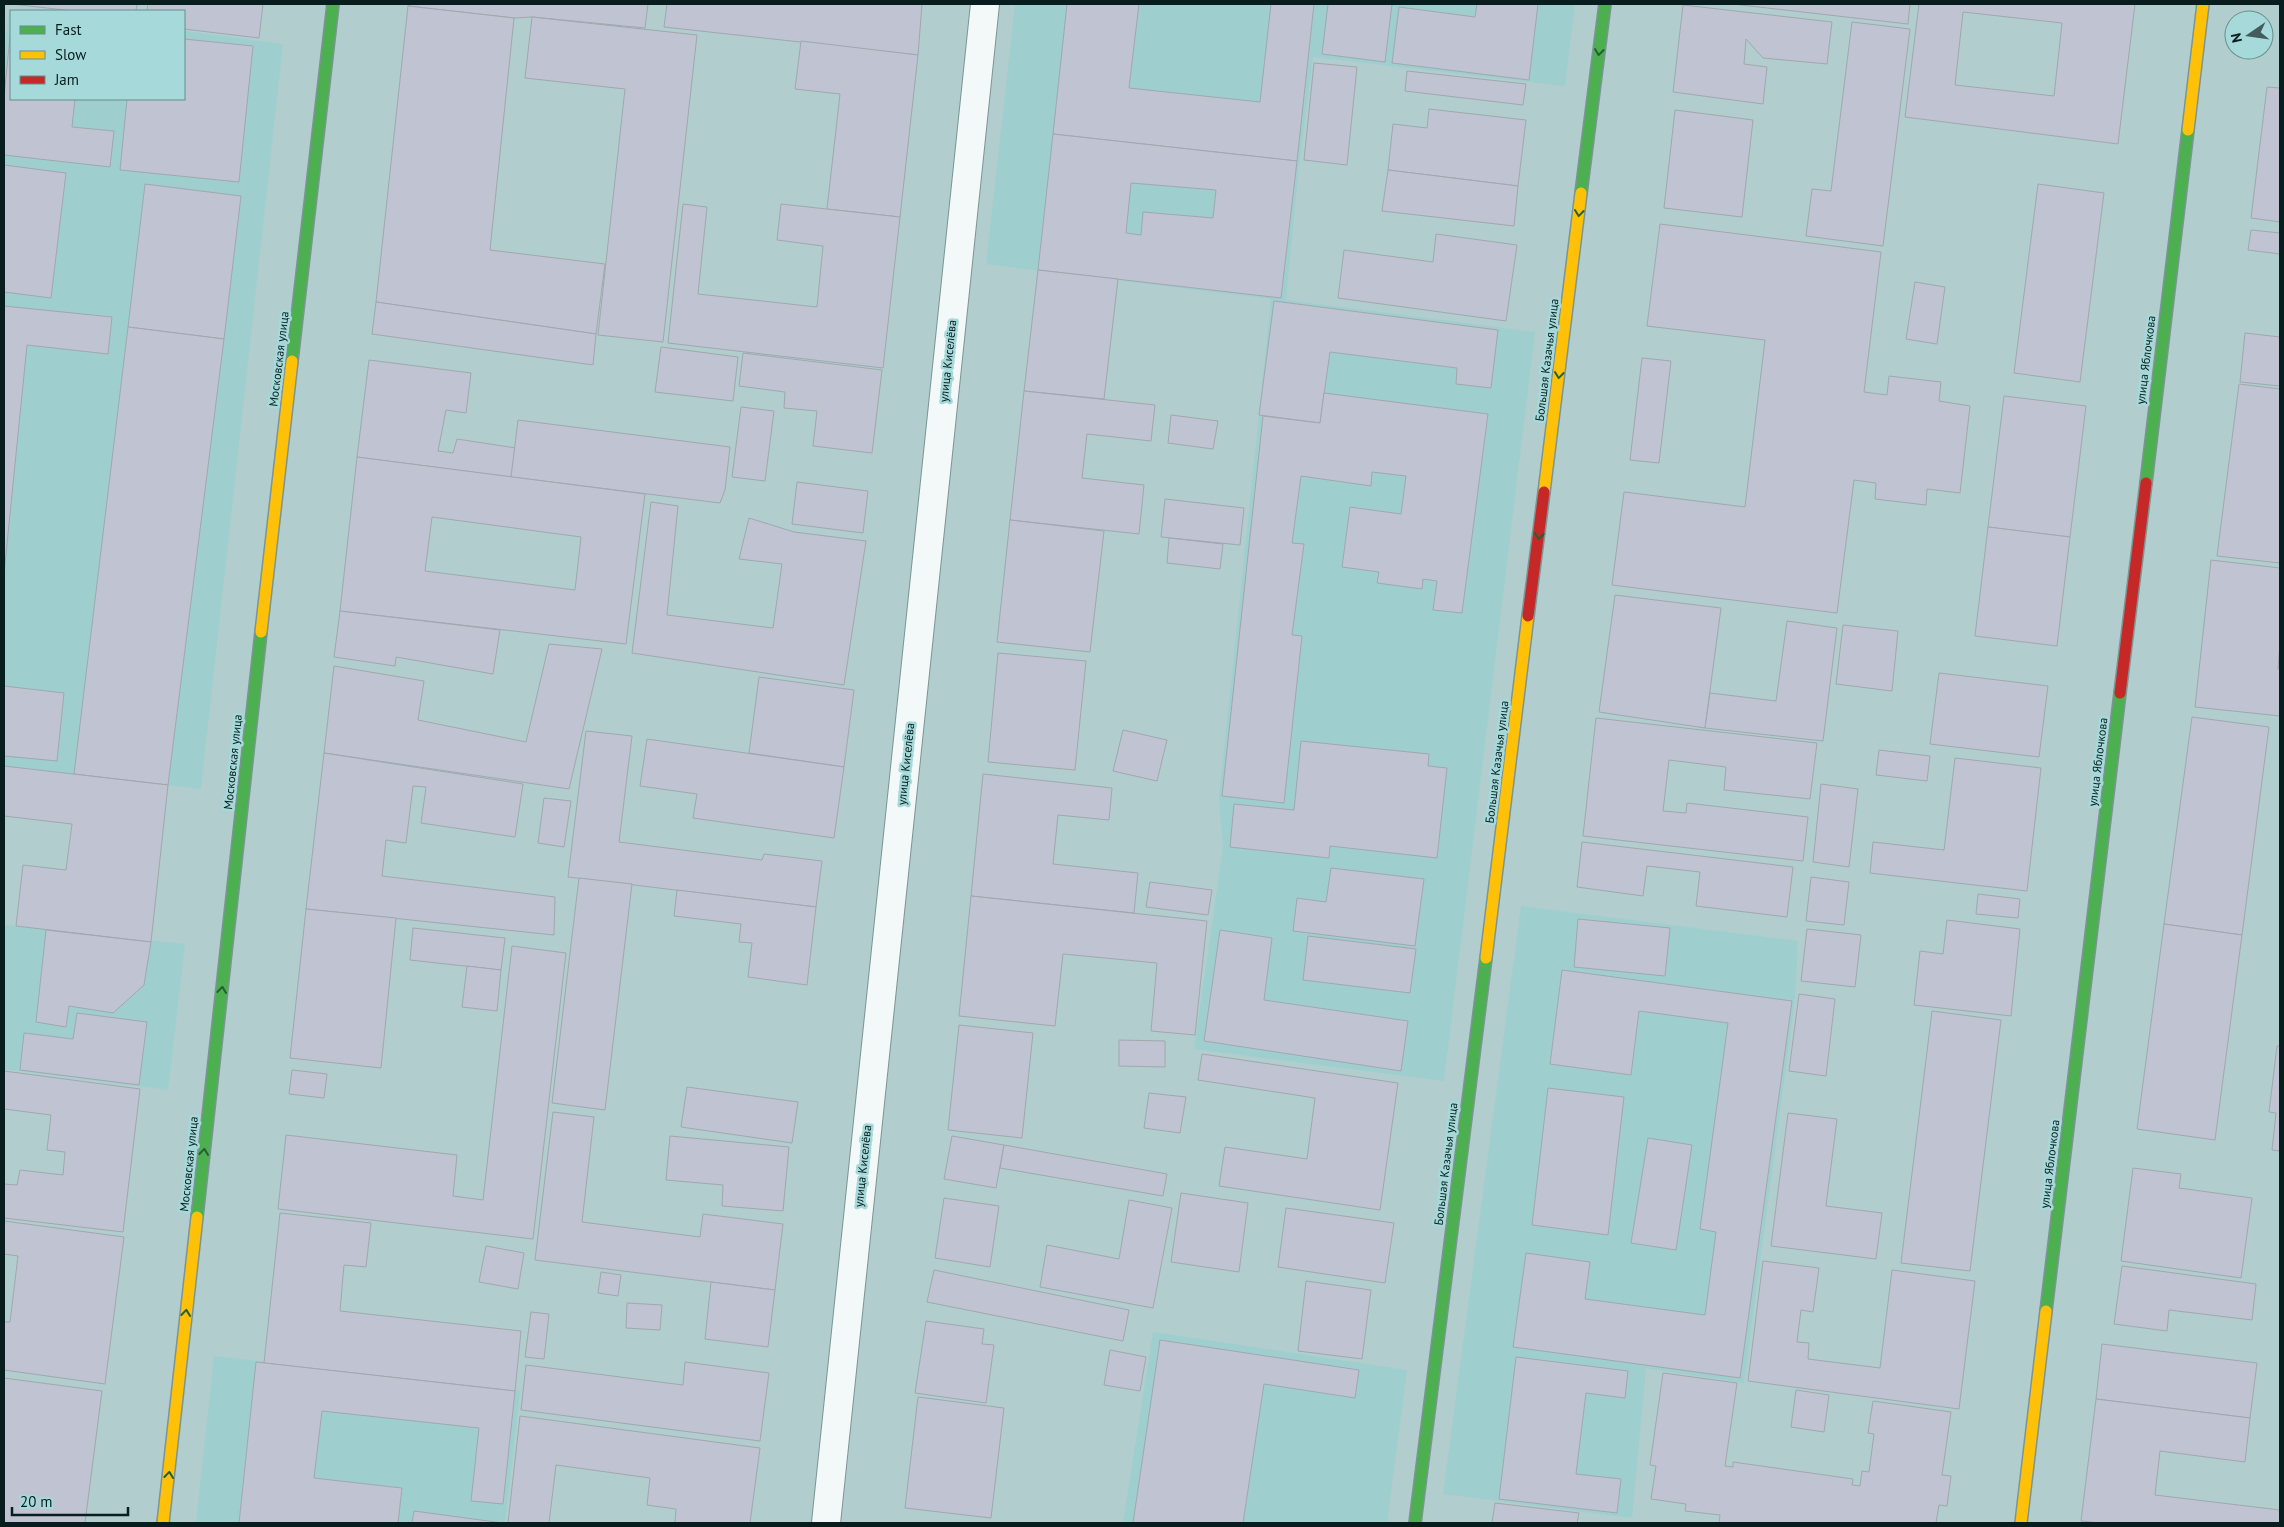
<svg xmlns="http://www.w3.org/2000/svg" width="2284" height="1527" font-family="'PT Sans',sans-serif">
<rect width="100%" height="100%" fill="#b1cdce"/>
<g fill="#9fcecf">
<polygon points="1015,4 1575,4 1565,86 1313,57 1299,166 1286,300 1535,332 1444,1081 1194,1049 1223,847 1219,799 1271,299 986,264"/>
<polygon points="9,11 18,11 11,11 11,99 184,99 184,31 283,44 201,789 4,766 4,52"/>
<polygon points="1521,906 1798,941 1795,999 1744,1383 1646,1368 1632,1518 1443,1494"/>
<polygon points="4,925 185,944 168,1090 4,1069"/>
<polygon points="1153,1332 1407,1370 1387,1523 1123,1523"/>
<polygon points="214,1356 520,1391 505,1523 196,1523"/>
</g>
<g fill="#c0c3d1" stroke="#9fa8af" fill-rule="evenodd">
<polygon points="11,4 137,4 136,11 74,11"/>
<polygon points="148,4 263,4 259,38 184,29 184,11 147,11"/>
<polygon points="408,4 648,4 645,28 532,17 514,18 408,6"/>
<polygon points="667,4 922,4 918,55 664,27"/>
<polygon points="1067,4 1139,4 1129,88 1260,102 1271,4 1314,4 1297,161 1053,134"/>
<polygon points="1328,4 1392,4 1385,62 1322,54"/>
<polygon points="1477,4 1538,4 1529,80 1392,63 1399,7 1475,17"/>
<polygon points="1732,4 1910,4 1908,24"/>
<path d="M1919 4H2135L2118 144 1905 117ZM1963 12 2062 23 2054 96 1955 85Z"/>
<polygon points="1683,5 1832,22 1827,64 1763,58 1746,39 1744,64 1767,67 1763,104 1673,92"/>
<polygon points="408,6 514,18 490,250 605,264 596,334 376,302"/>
<polygon points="532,17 697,35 663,342 598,335 625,89 525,78"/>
<polygon points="1852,22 1910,29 1883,246 1806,236 1812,189 1831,191"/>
<polygon points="11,27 11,99 75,99 72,127 114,131 110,167 4,155 4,97"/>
<polygon points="184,39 253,46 239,182 120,170 127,99 184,99"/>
<polygon points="801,41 918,55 900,217 827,209 840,94 795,89"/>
<polygon points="1314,63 1357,67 1347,165 1304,160"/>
<polygon points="1407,71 1526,84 1523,105 1405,91"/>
<polygon points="2267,87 2280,88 2280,222 2251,218"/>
<polygon points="1429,109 1526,120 1518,186 1388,170 1393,124 1427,128"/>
<polygon points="1675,110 1753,120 1742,217 1664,208"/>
<path d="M1053 134 1297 161 1281 298 1038 270ZM1131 183 1216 190 1213 218 1143 212 1141 235 1126 233Z"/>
<polygon points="4,165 66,173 51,298 4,292"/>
<polygon points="1388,170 1518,186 1514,226 1382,211"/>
<polygon points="145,184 241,196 224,339 128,327"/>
<polygon points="2038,184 2104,193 2080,382 2014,373"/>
<polygon points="683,204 707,207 698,294 817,307 823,246 777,240 781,204 900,217 883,368 668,343"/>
<polygon points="1660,224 1881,252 1864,392 1887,395 1889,376 1941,382 1939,401 1970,406 1960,493 1927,489 1926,505 1875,499 1876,483 1854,480 1837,613 1612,585 1624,492 1745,507 1765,340 1647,326"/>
<polygon points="2251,230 2280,233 2280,254 2248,250"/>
<polygon points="1436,234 1517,245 1506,321 1338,298 1344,250 1433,262"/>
<polygon points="1038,270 1118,279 1104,399 1024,391"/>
<polygon points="1915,282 1945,287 1937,344 1906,339"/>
<polygon points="1274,301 1498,330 1491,388 1456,384 1457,368 1330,352 1320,423 1259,415"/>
<polygon points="376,302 596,334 593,365 372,334"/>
<polygon points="4,306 112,317 108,354 27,345 4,574"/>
<polygon points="128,327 224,339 168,785 74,774"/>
<polygon points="2245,333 2280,337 2280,386 2240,382"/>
<polygon points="661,347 738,357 733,401 655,392"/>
<polygon points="743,353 882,370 872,453 813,446 817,411 784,408 785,392 739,386"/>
<polygon points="1642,358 1671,361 1659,463 1630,460"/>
<polygon points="369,360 471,373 466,413 446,410 438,451 453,453 457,439 516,448 511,477 357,457"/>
<polygon points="2239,384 2280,389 2280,563 2217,556"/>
<polygon points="1024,391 1155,405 1151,441 1087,434 1082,478 1144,485 1139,534 1010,520"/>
<polygon points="1324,393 1488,414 1462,613 1433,610 1437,581 1423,579 1422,589 1377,583 1379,572 1342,567 1350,507 1401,514 1406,476 1372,472 1371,486 1301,476 1292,543 1304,544 1292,635 1302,636 1284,803 1222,796 1263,416 1320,423"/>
<polygon points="2004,396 2086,406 2070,537 1988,527"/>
<polygon points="741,407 774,411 765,481 732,477"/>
<polygon points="1171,415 1218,421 1213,449 1168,443"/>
<polygon points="518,420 730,447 725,490 720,503 511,477"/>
<path d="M357 457 645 494 626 644 340 611ZM432 517 581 537 575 590 425 571Z"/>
<polygon points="797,482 868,491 863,533 792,524"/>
<polygon points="1165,499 1244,508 1240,545 1161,537"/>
<polygon points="651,502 678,506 667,615 773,628 782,564 739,559 749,518 794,532 866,541 844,685 632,653"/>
<polygon points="1010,520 1104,531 1090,652 997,642"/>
<polygon points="1988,527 2070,537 2057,646 1975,636"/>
<polygon points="1169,538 1223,544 1220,569 1167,563"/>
<polygon points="2211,560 2280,568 2280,643 2278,669 2280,669 2280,716 2195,707"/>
<polygon points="1615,595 1721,608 1705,728 1599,712"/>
<polygon points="340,611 500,630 493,674 396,657 395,666 334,657"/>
<polygon points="1787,621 1837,628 1823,741 1705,728 1710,693 1776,701"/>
<polygon points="1843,625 1898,631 1892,691 1836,684"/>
<polygon points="549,644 602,649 569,789 324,753 334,666 424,681 418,720 526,742"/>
<polygon points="998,653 1086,661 1075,770 988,762"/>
<polygon points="1939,673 2048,686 2039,757 1930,744"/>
<polygon points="759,677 854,690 844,767 749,753"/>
<polygon points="4,686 64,693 57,761 4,756"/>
<polygon points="2192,717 2269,727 2242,935 2164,924"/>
<polygon points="1596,718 1817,743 1810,799 1724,790 1726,767 1669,760 1663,811 1686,813 1687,803 1808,817 1803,861 1583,836"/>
<polygon points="1123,730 1167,740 1157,781 1113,771"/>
<polygon points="586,731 632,736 619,842 762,860 764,854 822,861 816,907 568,877"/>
<polygon points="647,739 844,767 834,838 693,818 697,794 640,786"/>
<polygon points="1301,741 1429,754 1428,766 1447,768 1437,858 1330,846 1329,858 1230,847 1234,804 1294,810"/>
<polygon points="1879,750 1930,756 1927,781 1876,775"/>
<polygon points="324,753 523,784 515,837 421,823 426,787 413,786 406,843 386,840 382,876 555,897 554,935 306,909"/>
<polygon points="1955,758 2041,768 2027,891 1870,873 1873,842 1944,850"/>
<polygon points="4,766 168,785 151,942 16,926 23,865 66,870 72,824 4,816"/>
<polygon points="983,774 1112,788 1109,820 1058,815 1053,864 1138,873 1134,913 971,896"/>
<polygon points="1821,784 1858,789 1849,867 1813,862"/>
<polygon points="544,798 571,801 564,847 538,843"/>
<polygon points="1582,842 1793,867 1787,917 1696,906 1700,872 1647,866 1643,896 1577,887"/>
<polygon points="1331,868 1424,879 1415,946 1293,931 1297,898 1326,902"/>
<polygon points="1811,877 1849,882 1844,925 1806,921"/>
<polygon points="579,878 632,884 605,1110 552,1103"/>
<polygon points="1150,882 1212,890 1208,915 1146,907"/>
<polygon points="677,890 816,907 807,985 748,977 752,943 739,942 741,924 674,916"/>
<polygon points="1978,894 2020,899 2018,918 1976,914"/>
<polygon points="971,896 1207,921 1195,1035 1151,1031 1157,963 1063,954 1055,1026 959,1016"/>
<polygon points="306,909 396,918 381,1068 290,1058"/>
<polygon points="1578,919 1670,928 1665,976 1574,967"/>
<polygon points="1947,920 2020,929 2011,1016 1914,1005 1920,951 1943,954"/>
<polygon points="2164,924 2242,935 2215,1140 2137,1129"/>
<polygon points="413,928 505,938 501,970 410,960"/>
<polygon points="1807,929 1861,935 1855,987 1801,981"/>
<polygon points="46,930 151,942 144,985 113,1013 69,1006 66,1027 36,1022"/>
<polygon points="1220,930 1272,938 1264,1000 1408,1021 1401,1071 1204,1041"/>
<polygon points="1308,936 1416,949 1410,993 1303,980"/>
<polygon points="512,946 566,953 533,1239 278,1209 286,1135 457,1155 453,1196 483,1200"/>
<polygon points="467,966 501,970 497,1011 462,1007"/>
<polygon points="1562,970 1792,1001 1740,1378 1513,1347 1526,1253 1590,1262 1585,1299 1705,1315 1716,1232 1700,1229 1728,1023 1639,1011 1631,1075 1550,1064"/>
<polygon points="1799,994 1835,999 1826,1076 1789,1071"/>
<polygon points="1932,1011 2001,1020 1970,1271 1901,1263"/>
<polygon points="77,1013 147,1022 139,1085 20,1070 24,1033 73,1039"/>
<polygon points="959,1025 1033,1033 1022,1138 948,1130"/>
<polygon points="1119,1040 1165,1041 1165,1067 1119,1066"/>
<polygon points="2277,1046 2280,1046 2280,1151 2272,1150 2276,1113 2269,1112"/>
<polygon points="1202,1054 1398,1083 1380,1210 1219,1186 1225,1147 1307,1159 1315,1098 1198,1080"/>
<polygon points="292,1070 327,1074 324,1098 289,1094"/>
<polygon points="4,1071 140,1089 123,1232 4,1218 4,1184 17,1185 20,1170 63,1175 65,1152 47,1150 51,1115 4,1109"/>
<polygon points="687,1087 798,1102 792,1143 681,1127"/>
<polygon points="1548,1088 1624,1097 1608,1235 1532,1225"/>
<polygon points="1149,1093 1186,1097 1180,1133 1144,1128"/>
<polygon points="553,1112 594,1117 582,1222 700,1237 703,1214 783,1224 775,1290 535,1260"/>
<polygon points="1788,1113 1837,1119 1826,1206 1882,1213 1876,1259 1771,1246"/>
<polygon points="670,1136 789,1147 783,1211 722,1206 723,1185 666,1180"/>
<polygon points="952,1136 1004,1145 996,1188 944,1179"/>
<polygon points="1648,1138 1692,1145 1676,1250 1631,1243"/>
<polygon points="1004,1145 1167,1174 1163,1196 1000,1168"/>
<polygon points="2133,1168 2181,1174 2179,1188 2252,1198 2241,1278 2121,1261"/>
<polygon points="1181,1193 1248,1203 1239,1272 1171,1262"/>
<polygon points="944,1198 999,1206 990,1267 935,1258"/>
<polygon points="1129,1200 1172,1208 1153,1308 1040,1287 1047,1245 1119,1259"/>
<polygon points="1286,1208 1394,1223 1385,1283 1278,1267"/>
<polygon points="280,1213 371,1223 366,1267 344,1265 340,1311 521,1331 515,1391 264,1363"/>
<polygon points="4,1221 124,1237 105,1384 4,1370 4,1322 10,1322 18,1256 4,1254"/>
<polygon points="486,1246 524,1253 518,1289 479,1282"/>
<polygon points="1763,1261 1819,1268 1813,1312 1801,1310 1797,1342 1809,1343 1808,1359 1880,1368 1892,1270 1975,1281 1959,1409 1748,1381"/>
<polygon points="2122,1266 2256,1284 2252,1320 2169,1310 2167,1331 2114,1324"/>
<polygon points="934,1270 1129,1310 1123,1341 927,1302"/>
<polygon points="601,1272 621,1275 618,1296 598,1293"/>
<polygon points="1306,1281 1371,1290 1362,1359 1298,1351"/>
<polygon points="711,1282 775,1290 768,1347 705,1339"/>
<polygon points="627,1303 662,1305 660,1330 626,1328"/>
<polygon points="531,1312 549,1314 544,1359 525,1357"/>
<polygon points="926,1321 984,1329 982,1344 994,1345 986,1403 915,1393"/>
<polygon points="1160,1340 1359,1370 1355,1398 1264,1384 1243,1523 1133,1523"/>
<polygon points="2102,1344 2257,1363 2250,1418 2096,1399"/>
<polygon points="1110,1350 1146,1357 1140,1391 1104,1385"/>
<polygon points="1516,1357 1628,1371 1625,1398 1586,1393 1576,1474 1621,1479 1617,1513 1499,1499"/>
<polygon points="256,1362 515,1391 503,1504 471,1501 479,1428 322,1411 314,1478 402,1488 398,1523 239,1523"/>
<polygon points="685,1362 769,1373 760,1441 521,1410 526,1365 683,1385"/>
<polygon points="1663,1373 1737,1383 1725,1466 1733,1467 1733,1462 1853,1479 1852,1485 1860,1486 1862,1471 1869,1472 1874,1434 1868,1433 1873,1401 1951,1412 1942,1475 1951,1476 1947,1506 1939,1505 1936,1523 1719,1523 1720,1515 1685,1511 1686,1504 1651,1499 1656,1466 1650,1465"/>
<polygon points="4,1378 102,1391 85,1523 4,1523"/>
<polygon points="1796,1390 1829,1395 1824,1432 1791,1427"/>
<polygon points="918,1397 1004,1408 991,1518 905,1508"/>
<polygon points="2096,1399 2250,1418 2245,1462 2160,1451 2155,1495 2280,1510 2280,1523 2100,1523 2081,1521"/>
<polygon points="520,1416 760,1448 750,1523 675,1523 676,1509 647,1505 650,1478 556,1465 549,1523 508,1523"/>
<polygon points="1495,1503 1579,1513 1577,1523 1492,1523"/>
<polygon points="414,1511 503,1523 412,1523"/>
</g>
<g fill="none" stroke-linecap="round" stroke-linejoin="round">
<defs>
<polyline id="street" points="826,1523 985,4"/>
<g id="fast">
<polyline points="1581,193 1605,4"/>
<polyline points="292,361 333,4"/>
<polyline points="2146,483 2188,130"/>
<polyline points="197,1217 261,632"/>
<polyline points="2046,1311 2120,693"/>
<polyline points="1415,1523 1486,958"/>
</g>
<g id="slow">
<polyline points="2188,130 2203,4"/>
<polyline points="1544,492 1581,193"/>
<polyline points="261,632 292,361"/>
<polyline points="1486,958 1528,616"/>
<polyline points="163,1523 197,1217"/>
<polyline points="2021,1523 2046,1311"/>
</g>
<g id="jam">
<polyline points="1528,616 1544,492"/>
<polyline points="2120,693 2146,483"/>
</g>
</defs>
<use href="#street" stroke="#7d9494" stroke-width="30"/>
<use href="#fast" stroke="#7d9494" stroke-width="14"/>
<use href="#slow" stroke="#7d9494" stroke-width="14"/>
<use href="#jam" stroke="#7d9494" stroke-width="14"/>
<use href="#street" stroke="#f3f8f8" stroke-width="28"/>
<use href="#fast" stroke="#4caf50" stroke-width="11"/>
<use href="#slow" stroke="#ffc107" stroke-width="11"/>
<use href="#jam" stroke="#c62828" stroke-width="11"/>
</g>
<defs><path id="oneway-chevron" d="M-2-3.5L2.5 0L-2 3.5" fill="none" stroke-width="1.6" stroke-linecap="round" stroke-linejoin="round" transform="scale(1.25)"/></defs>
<g stroke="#275f34">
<use href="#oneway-chevron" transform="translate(1599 52) rotate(97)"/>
<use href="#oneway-chevron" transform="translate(1579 213) rotate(97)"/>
<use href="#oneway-chevron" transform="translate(1559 375) rotate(97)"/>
<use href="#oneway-chevron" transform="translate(1539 536) rotate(97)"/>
<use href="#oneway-chevron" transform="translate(222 990) rotate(-84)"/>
<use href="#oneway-chevron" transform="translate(204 1152) rotate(-84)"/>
<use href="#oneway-chevron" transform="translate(186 1313) rotate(-84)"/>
<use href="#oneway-chevron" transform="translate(169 1475) rotate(-84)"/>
</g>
<g text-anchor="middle" stroke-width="5" stroke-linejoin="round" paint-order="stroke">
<g font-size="12" fill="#081d1d" stroke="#a5d9da">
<text transform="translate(279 359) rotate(-83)" y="4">Московская улица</text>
<text transform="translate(1547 360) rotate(-83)" y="4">Большая Казачья улица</text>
<text transform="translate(2146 360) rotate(-83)" y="4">улица Яблочкова</text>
<text transform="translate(948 361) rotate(-84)" y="4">улица Киселёва</text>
<text transform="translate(233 762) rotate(-84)" y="4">Московская улица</text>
<text transform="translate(1497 762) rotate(-83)" y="4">Большая Казачья улица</text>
<text transform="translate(2098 762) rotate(-83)" y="4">улица Яблочкова</text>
<text transform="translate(906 764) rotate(-84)" y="4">улица Киселёва</text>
<text transform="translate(189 1164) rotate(-84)" y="4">Московская улица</text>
<text transform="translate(1446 1164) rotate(-83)" y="4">Большая Казачья улица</text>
<text transform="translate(2050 1164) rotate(-83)" y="4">улица Яблочкова</text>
<text transform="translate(863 1166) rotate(-84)" y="4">улица Киселёва</text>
</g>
</g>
<rect width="2284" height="1527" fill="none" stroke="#081d1d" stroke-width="10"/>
<rect x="10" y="10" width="175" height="90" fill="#a5d9da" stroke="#668e8e"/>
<rect x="20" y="26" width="25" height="8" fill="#4caf50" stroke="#668e8e"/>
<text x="55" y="35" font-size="15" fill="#081d1d">Fast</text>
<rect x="20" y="51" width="25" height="8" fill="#ffc107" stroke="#668e8e"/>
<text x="55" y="60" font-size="15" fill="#081d1d">Slow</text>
<rect x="20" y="76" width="25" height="8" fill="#c62828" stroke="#668e8e"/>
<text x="55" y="85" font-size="15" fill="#081d1d">Jam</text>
<g transform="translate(2249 35) rotate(257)"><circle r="24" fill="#a5d9da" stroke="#668e8e"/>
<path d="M0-4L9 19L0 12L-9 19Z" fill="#435b5b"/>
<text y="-8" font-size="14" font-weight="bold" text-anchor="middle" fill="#081d1d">N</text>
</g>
<path d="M12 1507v8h116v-8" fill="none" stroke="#081d1d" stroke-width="2.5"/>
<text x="20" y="1507" font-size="15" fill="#081d1d" stroke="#a5d9da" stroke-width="4" paint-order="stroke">20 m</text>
</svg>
